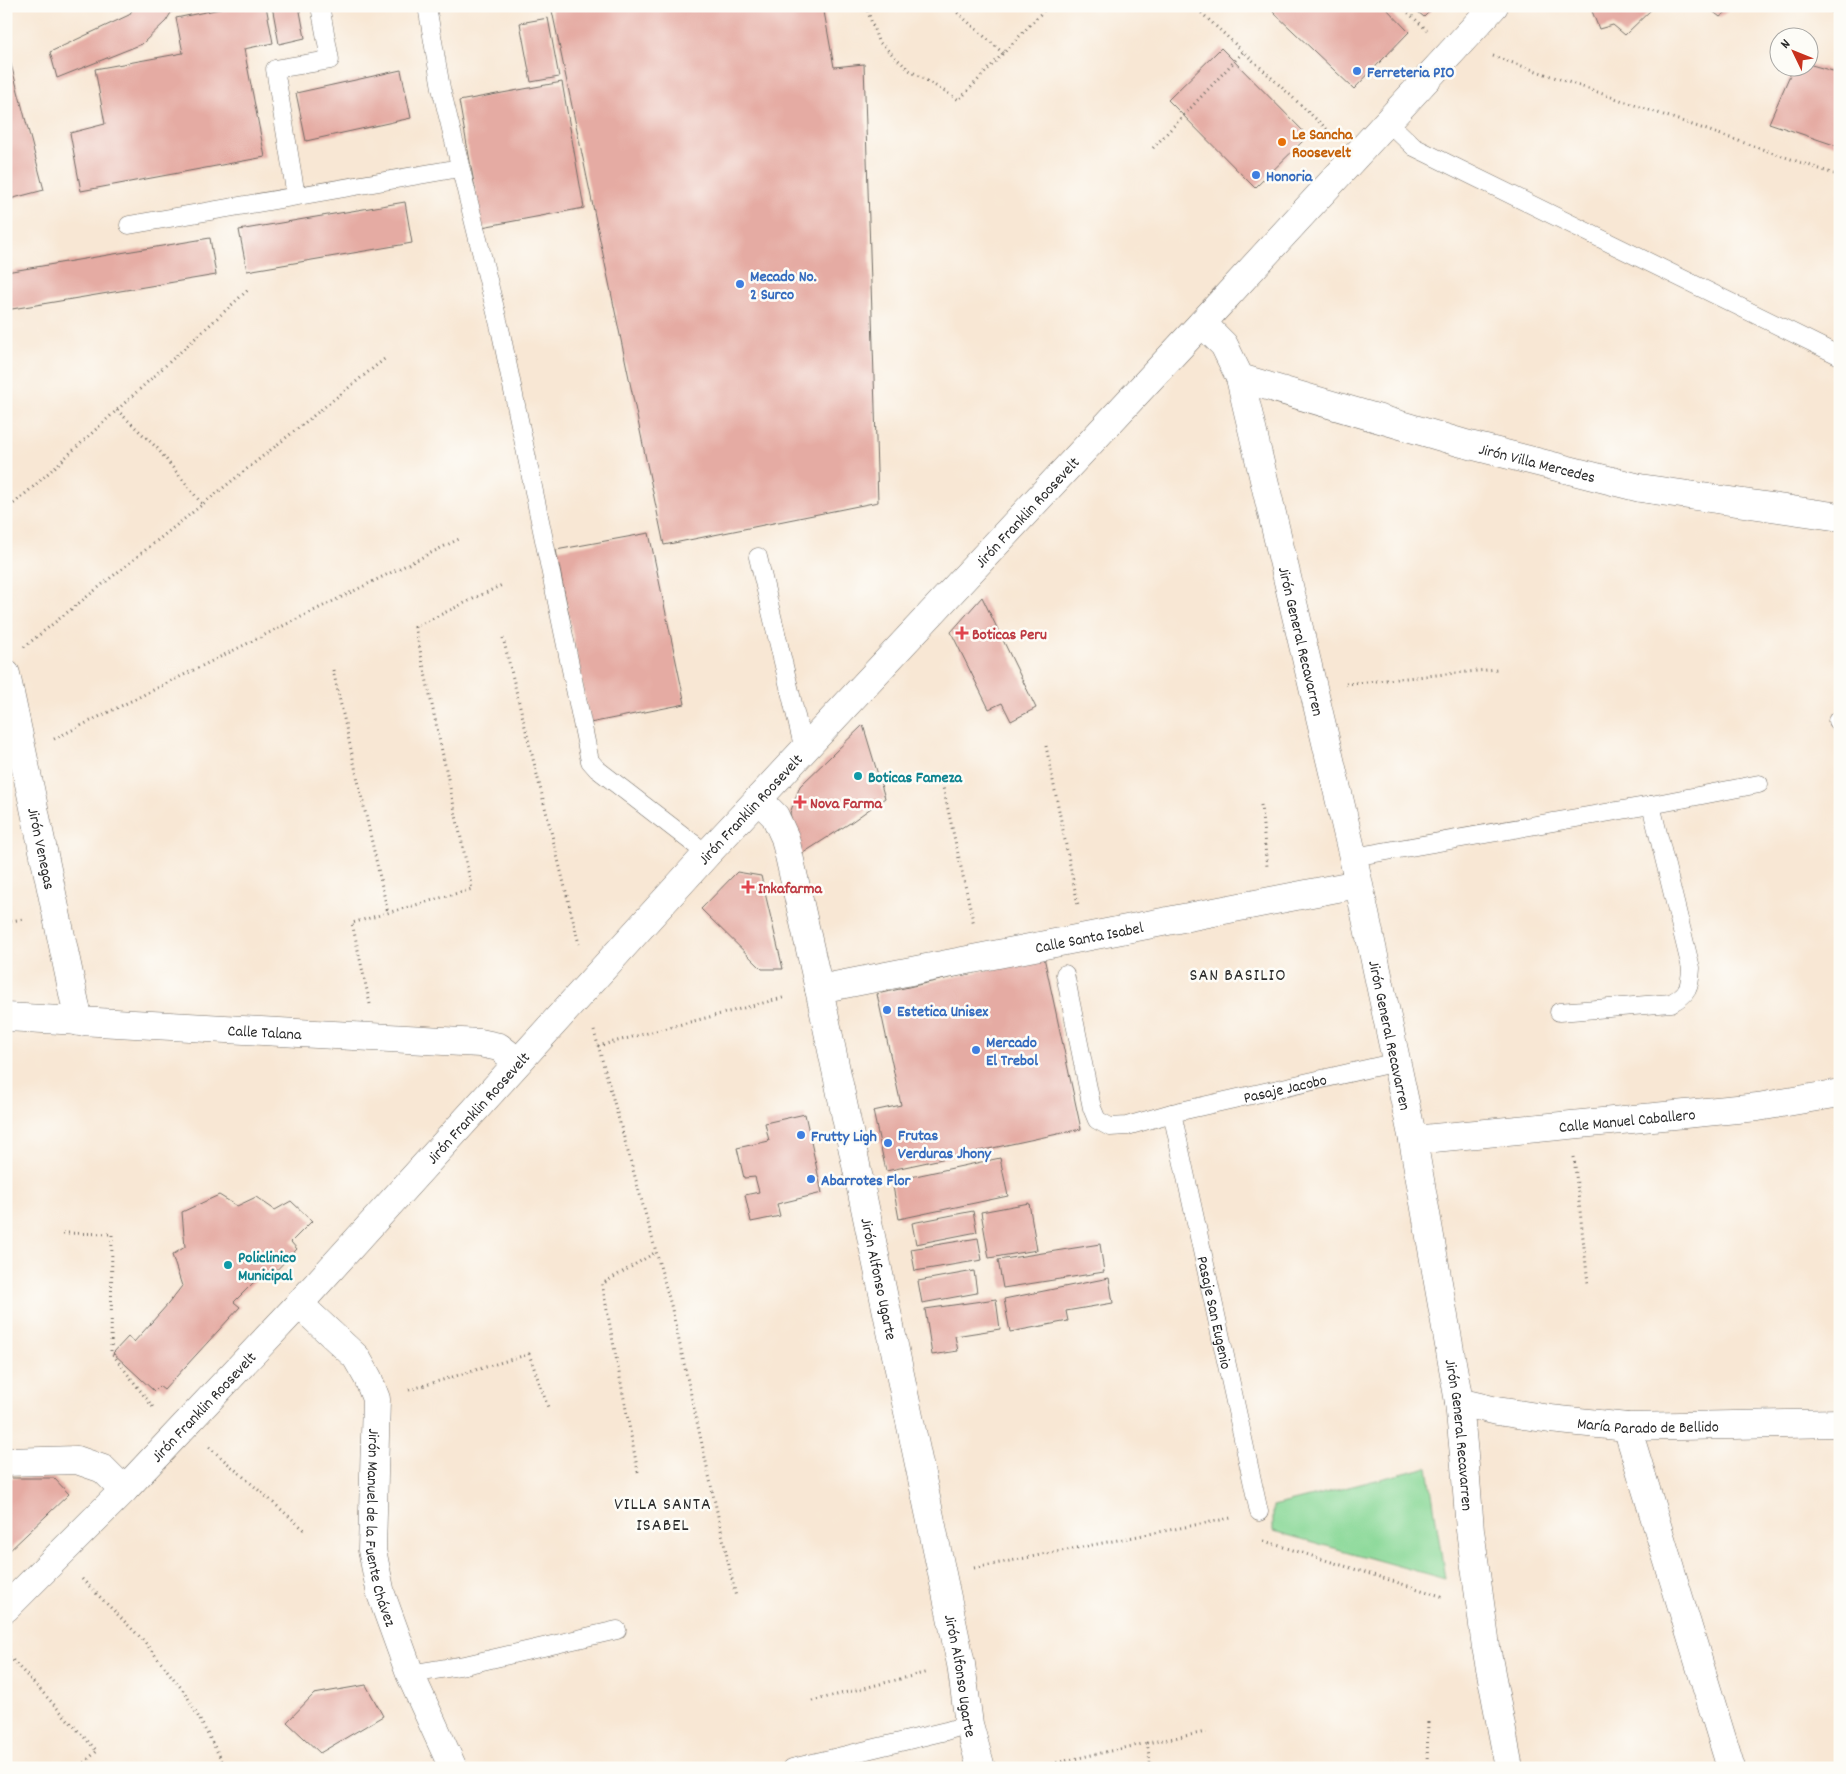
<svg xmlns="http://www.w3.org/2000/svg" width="1846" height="1774" font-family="Dekko,sans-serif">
<rect width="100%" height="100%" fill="#fdfcf7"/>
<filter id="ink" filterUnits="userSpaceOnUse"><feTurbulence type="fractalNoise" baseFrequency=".02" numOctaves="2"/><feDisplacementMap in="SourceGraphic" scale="10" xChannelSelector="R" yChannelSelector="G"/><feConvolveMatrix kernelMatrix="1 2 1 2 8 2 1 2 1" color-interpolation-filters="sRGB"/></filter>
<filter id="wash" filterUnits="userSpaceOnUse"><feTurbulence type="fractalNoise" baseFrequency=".0096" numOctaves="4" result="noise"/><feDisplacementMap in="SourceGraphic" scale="20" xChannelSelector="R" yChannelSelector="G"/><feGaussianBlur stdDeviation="1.12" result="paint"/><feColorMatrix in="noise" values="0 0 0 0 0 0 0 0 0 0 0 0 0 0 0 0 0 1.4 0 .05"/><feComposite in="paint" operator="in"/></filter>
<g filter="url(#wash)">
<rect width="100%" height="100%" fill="#f8e7d4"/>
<polygon fill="#89d897" stroke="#5a8261" points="1428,1467 1445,1579 1273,1531 1273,1506"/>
<g id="blocks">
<g fill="#e5aba3">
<polygon points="135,6 175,6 166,21 142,44 57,78 50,52 129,15"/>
<polygon points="220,6 266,6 273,43 244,49 265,157 81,191 70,133 105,124 95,69 183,53 176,18 220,9"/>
<polygon points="272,6 299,6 305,38 279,44"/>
<polygon points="551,6 823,6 834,67 864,64 878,502 664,545"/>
<polygon points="1278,6 1384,6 1409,32 1354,89 1273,12"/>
<polygon points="1411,6 1435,6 1424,17"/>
<polygon points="1590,6 1655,6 1625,35 1613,25 1599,29"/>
<polygon points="1706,6 1734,6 1720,17"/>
<polygon points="548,18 559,77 531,82 520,23"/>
<polygon points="1221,48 1308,136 1255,188 1168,100"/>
<polygon points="6,53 8,53 44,190 6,200"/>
<polygon points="1808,64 1840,73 1840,147 1769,123 1793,68 1808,68"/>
<polygon points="401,70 411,118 306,141 296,93"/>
<polygon points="562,82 584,208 482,227 459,101"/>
<polygon points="405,202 412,243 247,271 239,230"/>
<polygon points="210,238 216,275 6,310 6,272"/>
<polygon points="649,533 685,704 590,723 556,550"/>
<polygon points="982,597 1036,708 1011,721 1002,703 989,709 951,632"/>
<polygon points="863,725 885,798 850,823 800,855 790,813 800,786"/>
<polygon points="737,872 761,876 783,969 762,969 701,909"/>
<polygon points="1044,957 1081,1129 886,1171 873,1111 901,1105 877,994"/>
<polygon points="805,1114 822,1193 777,1204 780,1216 751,1222 745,1195 759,1192 755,1177 744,1178 737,1148 769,1141 765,1123"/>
<polygon points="1000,1158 1008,1196 899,1219 892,1181"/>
<polygon points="219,1195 237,1206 256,1197 275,1210 291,1201 312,1221 291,1242 297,1249 266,1281 260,1276 234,1302 240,1307 164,1390 159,1386 154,1391 113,1353 128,1337 134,1342 168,1304 182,1286 172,1255 185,1247 182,1212"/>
<polygon points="1029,1203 1037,1250 989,1258 981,1212"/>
<polygon points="973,1211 977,1232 916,1244 912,1223"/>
<polygon points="978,1238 982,1260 915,1271 911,1249"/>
<polygon points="1100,1244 1104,1272 1003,1288 998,1260"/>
<polygon points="974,1271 977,1293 922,1303 918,1281"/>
<polygon points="1109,1278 1113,1303 1066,1311 1068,1321 1010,1332 1004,1299"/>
<polygon points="996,1299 1000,1329 955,1336 958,1351 932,1355 925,1309"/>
<polygon points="6,1478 54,1478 69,1494 6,1554"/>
<polygon points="366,1685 383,1716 320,1753 287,1722 314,1694"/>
</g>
</g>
</g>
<g filter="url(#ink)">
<use href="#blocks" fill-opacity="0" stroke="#736d66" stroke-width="1"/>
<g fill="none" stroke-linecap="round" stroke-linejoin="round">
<defs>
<g id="lane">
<polyline points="427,6 441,88 501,333 590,761 597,769 707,854"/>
<polyline points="1838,6 1840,8"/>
<polyline points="1388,122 1414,147 1840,356"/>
<polyline points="296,196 275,69 330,60 320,6"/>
<polyline points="129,225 460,168"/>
<polyline points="758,557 804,750"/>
<polyline points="1837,721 1840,721"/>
<polyline points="1353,857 1651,805 1759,784"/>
<path id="s1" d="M1065 974 1092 1108 1097 1120 1110 1127 1127 1126 1172 1113 1397 1062"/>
<path d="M1559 1012 1671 1003C1688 994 1690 988 1691 968L1651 805"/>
<path id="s2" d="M1172 1113 1259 1512"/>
<polyline points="410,1674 465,1665 617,1630"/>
<polyline points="792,1768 946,1731 969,1724"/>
</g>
<g id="street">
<path id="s3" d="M1202 323 1224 345 1240 378 1353 857 1413 1140 1459 1402 1465 1466 1470 1530 1486 1647 1509 1768"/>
<path id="s4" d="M1240 378 1462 443 1640 488 1840 517"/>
<path id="s5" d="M6 674 79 1022"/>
<path id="s6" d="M758 799 775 816 785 838 819 989 961 1664 969 1724 981 1768"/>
<path id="s7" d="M819 989 1358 884"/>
<path id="s8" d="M6 1017 480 1043 499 1047 517 1061"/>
<path id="s9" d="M1413 1140 1758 1107 1840 1093"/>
<path id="s10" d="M299 1304 356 1357 368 1378 376 1399 372 1550 381 1594 410 1674 453 1768"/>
<path id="s11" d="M1459 1402 1497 1411 1550 1419 1627 1427 1840 1423"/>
<polyline points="1627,1427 1731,1768"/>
<polyline points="6,1462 77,1460 103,1469 124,1490"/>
</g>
<g id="secondary">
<path id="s12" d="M6 1608 124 1490 299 1304 707 854 1202 323 1494 6"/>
</g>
</defs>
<use href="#lane" stroke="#736d66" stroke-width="19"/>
<use href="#street" stroke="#736d66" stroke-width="29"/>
<use href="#secondary" stroke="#736d66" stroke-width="29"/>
<g stroke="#736d66" stroke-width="3" stroke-dasharray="1 4" stroke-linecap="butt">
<polyline points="866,6 878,41 909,70 959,100 1048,6"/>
<polyline points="950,6 1003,53"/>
<polyline points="1194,6 1331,133"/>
<polyline points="1401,6 1427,30"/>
<polyline points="1493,56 1840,176"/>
<polyline points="1153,148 1243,52"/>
<polyline points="117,410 157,448 202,504"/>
<polyline points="6,510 32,488 250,288"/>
<polyline points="503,638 579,944"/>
<polyline points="24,647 387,357"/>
<polyline points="333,670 388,913"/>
<polyline points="1346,684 1497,669"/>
<polyline points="54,739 459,539"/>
<polyline points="1046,746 1078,905"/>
<polyline points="940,774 974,925"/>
<polyline points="1261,805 1267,867"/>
<polyline points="6,922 23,919"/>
<polyline points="370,1004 352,923 472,889 415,627 504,584"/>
<polyline points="594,1031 671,1305 736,1597"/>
<polyline points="598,1046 786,997"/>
<polyline points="6,1151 9,1228"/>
<polyline points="1574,1157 1588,1283"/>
<polyline points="63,1233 112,1234 111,1352 155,1410"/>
<polyline points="409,1390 529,1354 549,1410"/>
<polyline points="209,1447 307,1532"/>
<polyline points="638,1472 602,1284 656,1252"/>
<polyline points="1264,1541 1444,1597"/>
<polyline points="974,1568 1231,1518"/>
<polyline points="82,1579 143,1640 186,1694 226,1768"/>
<polyline points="6,1653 97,1751 78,1768"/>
<polyline points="812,1701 928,1672"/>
<polyline points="1032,1768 1147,1743"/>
<polyline points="1151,1768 1147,1743 1206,1732"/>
<polyline points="1427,1768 1428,1720"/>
</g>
<use href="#lane" stroke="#fff" stroke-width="18"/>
<use href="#street" stroke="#fff" stroke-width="28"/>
<use href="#secondary" stroke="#fff" stroke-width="28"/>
</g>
</g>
<g fill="#3f7fe0" stroke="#fdfcf7" stroke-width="2">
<circle cx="1357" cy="71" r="5"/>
<circle cx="1256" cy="175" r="5"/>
<circle cx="740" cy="284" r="5"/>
<circle cx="887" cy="1010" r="5"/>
<circle cx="976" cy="1050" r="5"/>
<circle cx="801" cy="1135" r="5"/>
<circle cx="888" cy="1143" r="5"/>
<circle cx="811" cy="1179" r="5"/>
</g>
<circle fill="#e8710a" stroke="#fdfcf7" stroke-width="2" cx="1282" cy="142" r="5"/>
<g fill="#e0444e" stroke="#fdfcf7" stroke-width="2">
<path d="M959.5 625.5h5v5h5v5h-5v5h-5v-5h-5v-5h5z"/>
<path d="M797.5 794.5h5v5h5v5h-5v5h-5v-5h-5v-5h5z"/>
<path d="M745.5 879.5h5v5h5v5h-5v5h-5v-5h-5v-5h5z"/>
</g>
<g fill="#0f9aa8" stroke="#fdfcf7" stroke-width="2">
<circle cx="858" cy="776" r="5"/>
<circle cx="228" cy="1265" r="5"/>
</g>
<g text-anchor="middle" stroke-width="5" stroke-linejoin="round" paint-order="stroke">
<g font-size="16" font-weight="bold" fill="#366cbe" stroke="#fdfcf7" text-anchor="start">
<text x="1367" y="77">Ferreteria PIO</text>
<text x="1266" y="181">Honoria</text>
<text x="750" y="281">Mecado No.<tspan x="750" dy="18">2 Surco</tspan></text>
<text x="897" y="1016">Estetica Unisex</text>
<text x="986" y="1047">Mercado<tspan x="986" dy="18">El Trebol</tspan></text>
<text x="898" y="1140">Frutas<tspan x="898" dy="18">Verduras Jhony</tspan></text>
<text x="811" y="1141">Frutty Ligh</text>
<text x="821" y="1185">Abarrotes Flor</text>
</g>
<g font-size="16" font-weight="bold" fill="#c56008" stroke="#fdfcf7" text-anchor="start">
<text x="1292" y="139">Le Sancha<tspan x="1292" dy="18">Roosevelt</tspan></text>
</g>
<g font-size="16" fill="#2b2b2b" stroke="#fdfcf7">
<text dy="6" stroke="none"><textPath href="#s4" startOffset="309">Jirón Villa Mercedes</textPath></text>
<text dy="6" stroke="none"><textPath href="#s12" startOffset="1498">Jirón Franklin Roosevelt</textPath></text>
<text dy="6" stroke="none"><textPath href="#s3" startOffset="338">Jirón General Recavarren</textPath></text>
<text dy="6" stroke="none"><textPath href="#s12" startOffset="1092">Jirón Franklin Roosevelt</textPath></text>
<text dy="6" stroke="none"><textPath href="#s5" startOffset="178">Jirón Venegas</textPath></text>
<text dy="6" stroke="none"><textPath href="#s7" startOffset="275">Calle Santa Isabel</textPath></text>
<text dy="6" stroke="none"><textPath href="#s8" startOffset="259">Calle Talana</textPath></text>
<text dy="6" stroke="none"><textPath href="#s3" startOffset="742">Jirón General Recavarren</textPath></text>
<text dy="6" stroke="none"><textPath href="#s1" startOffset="344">Pasaje Jacobo</textPath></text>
<text dy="6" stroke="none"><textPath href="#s12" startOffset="688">Jirón Franklin Roosevelt</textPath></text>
<text dy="6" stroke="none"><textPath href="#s9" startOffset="215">Calle Manuel Caballero</textPath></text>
<text dy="6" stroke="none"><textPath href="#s6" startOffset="499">Jirón Alfonso Ugarte</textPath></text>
<text dy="6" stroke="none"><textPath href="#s2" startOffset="204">Pasaje San Eugenio</textPath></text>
<text dy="6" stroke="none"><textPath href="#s12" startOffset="282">Jirón Franklin Roosevelt</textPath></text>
<text dy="6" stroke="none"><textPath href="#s11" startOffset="191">María Parado de Bellido</textPath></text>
<text dy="6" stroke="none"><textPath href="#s3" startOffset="1148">Jirón General Recavarren</textPath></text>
<text dy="6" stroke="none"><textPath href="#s10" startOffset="254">Jirón Manuel de la Fuente Chávez</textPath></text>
<text dy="6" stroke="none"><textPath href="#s6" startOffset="904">Jirón Alfonso Ugarte</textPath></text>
</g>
<g font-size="16" font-weight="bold" fill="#be3a42" stroke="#fdfcf7" text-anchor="start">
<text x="972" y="639">Boticas Peru</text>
<text x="810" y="808">Nova Farma</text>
<text x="758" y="893">Inkafarma</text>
</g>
<g font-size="16" font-weight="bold" fill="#0d838f" stroke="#fdfcf7" text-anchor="start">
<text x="868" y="782">Boticas Fameza</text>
<text x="238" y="1262">Policlinico<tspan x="238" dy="18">Municipal</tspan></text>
</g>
<g font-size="18" letter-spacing="1" fill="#2b2b2b" stroke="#fdfcf7">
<text x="1238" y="980">SAN BASILIO</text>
<text x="663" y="1509">VILLA SANTA<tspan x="663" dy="21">ISABEL</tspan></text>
</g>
</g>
<rect width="1846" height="1774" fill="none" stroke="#fdfcf7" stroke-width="25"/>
<g transform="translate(1794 52) rotate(313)"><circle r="24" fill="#fdfcf7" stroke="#a9a8a5"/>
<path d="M0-4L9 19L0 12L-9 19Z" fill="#c8321e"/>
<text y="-8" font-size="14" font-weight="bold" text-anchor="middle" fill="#2b2b2b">N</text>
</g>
</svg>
